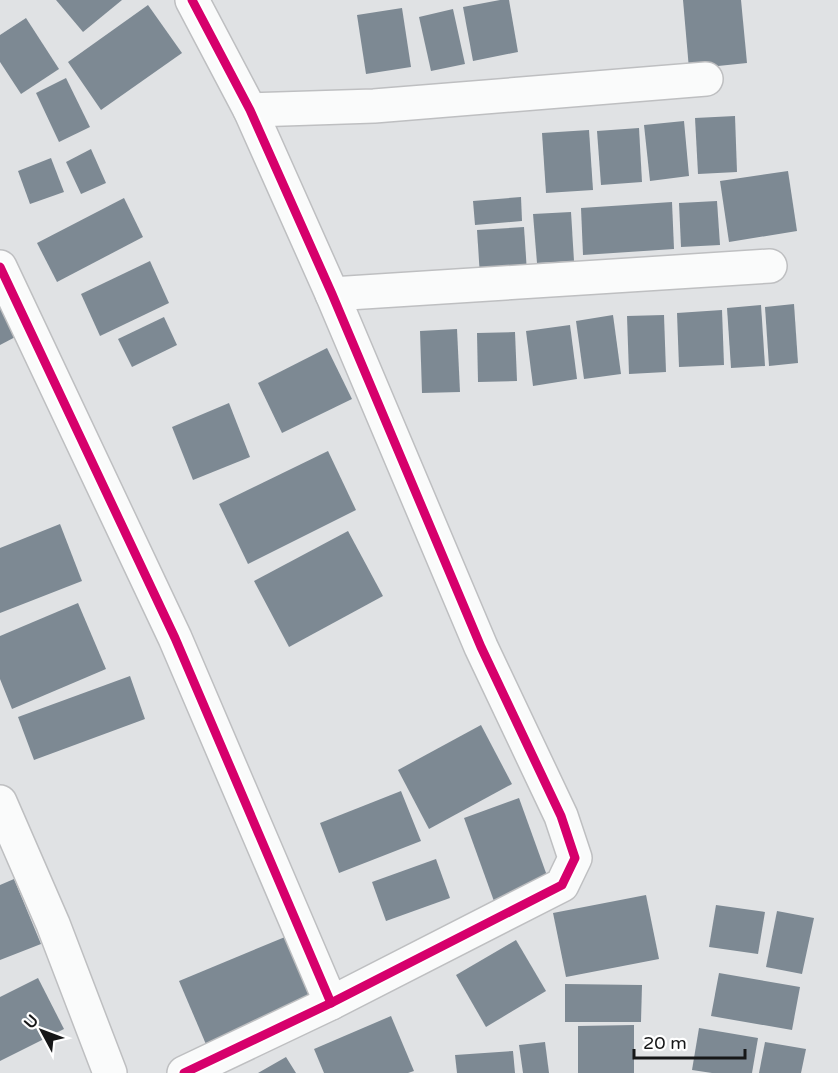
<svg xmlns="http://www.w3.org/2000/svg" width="838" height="1073" font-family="'Varela Round',sans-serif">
<rect width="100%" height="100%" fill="#e0e2e4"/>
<g fill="#7d8993">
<polygon points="56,0 122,0 83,32"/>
<polygon points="500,0 509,0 518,52 473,61 463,7"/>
<polygon points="683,0 741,0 747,63 689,69"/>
<polygon points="148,5 182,53 101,110 68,62"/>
<polygon points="402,8 411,67 366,74 357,15"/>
<polygon points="453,9 465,64 431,71 419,17"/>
<polygon points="26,18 59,69 21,94 0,62 0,35"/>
<polygon points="66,78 90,127 59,142 36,93"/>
<polygon points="735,116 737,172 698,174 695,118"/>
<polygon points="684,121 689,176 650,181 644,125"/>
<polygon points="639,128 642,182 601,185 597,131"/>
<polygon points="589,130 593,190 546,193 542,133"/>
<polygon points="91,149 106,183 81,194 66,162"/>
<polygon points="51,158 64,192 30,204 18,171"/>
<polygon points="788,171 797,231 729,242 720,181"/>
<polygon points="521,197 522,221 475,225 473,201"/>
<polygon points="124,198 143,237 57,282 37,243"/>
<polygon points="717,201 720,245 681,247 679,203"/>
<polygon points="672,202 674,249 583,255 581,208"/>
<polygon points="571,212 574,261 537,263 533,214"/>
<polygon points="524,227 527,272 480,276 477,230"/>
<polygon points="150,261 169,303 100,336 81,294"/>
<polygon points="0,295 21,334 0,345"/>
<polygon points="794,304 798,363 769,366 765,307"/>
<polygon points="761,305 765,366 731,368 727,308"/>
<polygon points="722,310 724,365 679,367 677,313"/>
<polygon points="613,315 621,374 584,379 576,321"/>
<polygon points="664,315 666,372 629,374 627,316"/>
<polygon points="164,317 177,345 132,367 118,339"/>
<polygon points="570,325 577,379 533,386 526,331"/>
<polygon points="457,329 460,392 422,393 420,331"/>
<polygon points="515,332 517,381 478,382 477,333"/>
<polygon points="327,348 352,399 282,433 258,383"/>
<polygon points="229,403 250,457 193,480 172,427"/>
<polygon points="328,451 356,510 248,564 219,504"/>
<polygon points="60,524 82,581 0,613 0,548"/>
<polygon points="348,531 383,596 289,647 254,581"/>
<polygon points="78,603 106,669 12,709 0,679 0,636"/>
<polygon points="130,676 145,719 34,760 18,717"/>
<polygon points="481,725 512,784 429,829 398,770"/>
<polygon points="401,791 421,841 339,873 320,823"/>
<polygon points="519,798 550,884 495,904 464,818"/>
<polygon points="436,859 450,898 386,921 372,882"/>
<polygon points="14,879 41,944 0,960 0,885"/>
<polygon points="646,895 659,959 566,977 553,913"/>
<polygon points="716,905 765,912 758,954 709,947"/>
<polygon points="777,911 814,918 802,974 766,967"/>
<polygon points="285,937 313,1004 208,1049 179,981"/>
<polygon points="516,940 546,991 486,1027 456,975"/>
<polygon points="719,973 800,987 792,1030 711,1016"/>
<polygon points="38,978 64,1029 0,1061 0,997"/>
<polygon points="565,984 642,985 641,1022 565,1022"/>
<polygon points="391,1016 414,1071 408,1073 324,1073 314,1049"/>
<polygon points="634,1025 634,1073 578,1073 578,1026"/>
<polygon points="699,1028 758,1038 752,1073 712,1073 692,1070"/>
<polygon points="545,1042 549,1073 523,1073 519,1045"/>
<polygon points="765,1042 806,1049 801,1073 759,1073"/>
<polygon points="513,1051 515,1073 457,1073 455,1055"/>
<polygon points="286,1057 296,1073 258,1073"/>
</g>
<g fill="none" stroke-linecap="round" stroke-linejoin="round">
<defs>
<g id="minor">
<polyline points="250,110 374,106 706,79"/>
<polyline points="0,267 175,638 331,1003"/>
<polyline points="332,294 770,266"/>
<polyline points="0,802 53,924 110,1073"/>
<polyline points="184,1073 331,1003 562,885 575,858 561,816 481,647 332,294 250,110 192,0"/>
</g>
</defs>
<use href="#minor" stroke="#bebfc1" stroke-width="36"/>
<use href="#minor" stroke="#fafbfb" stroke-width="33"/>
<defs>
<g id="cycleway">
<polyline points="0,267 175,638 331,1003"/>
<polyline points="184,1073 331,1003 562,885 575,858 561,816 481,647 332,294 250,110 192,0"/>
</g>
</defs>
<use href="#cycleway" stroke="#fff" stroke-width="13"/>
<use href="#cycleway" stroke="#d6006c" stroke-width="9"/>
</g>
<g transform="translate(42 1031) rotate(311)" stroke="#ffffff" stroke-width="4.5" paint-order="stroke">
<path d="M0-4.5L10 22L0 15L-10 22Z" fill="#161718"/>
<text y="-9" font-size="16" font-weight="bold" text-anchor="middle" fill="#161718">U</text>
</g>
<path d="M634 1049v9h111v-9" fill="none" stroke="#161718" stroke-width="3"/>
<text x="643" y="1049" font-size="18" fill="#161718" stroke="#ffffff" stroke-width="4.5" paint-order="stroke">20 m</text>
</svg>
